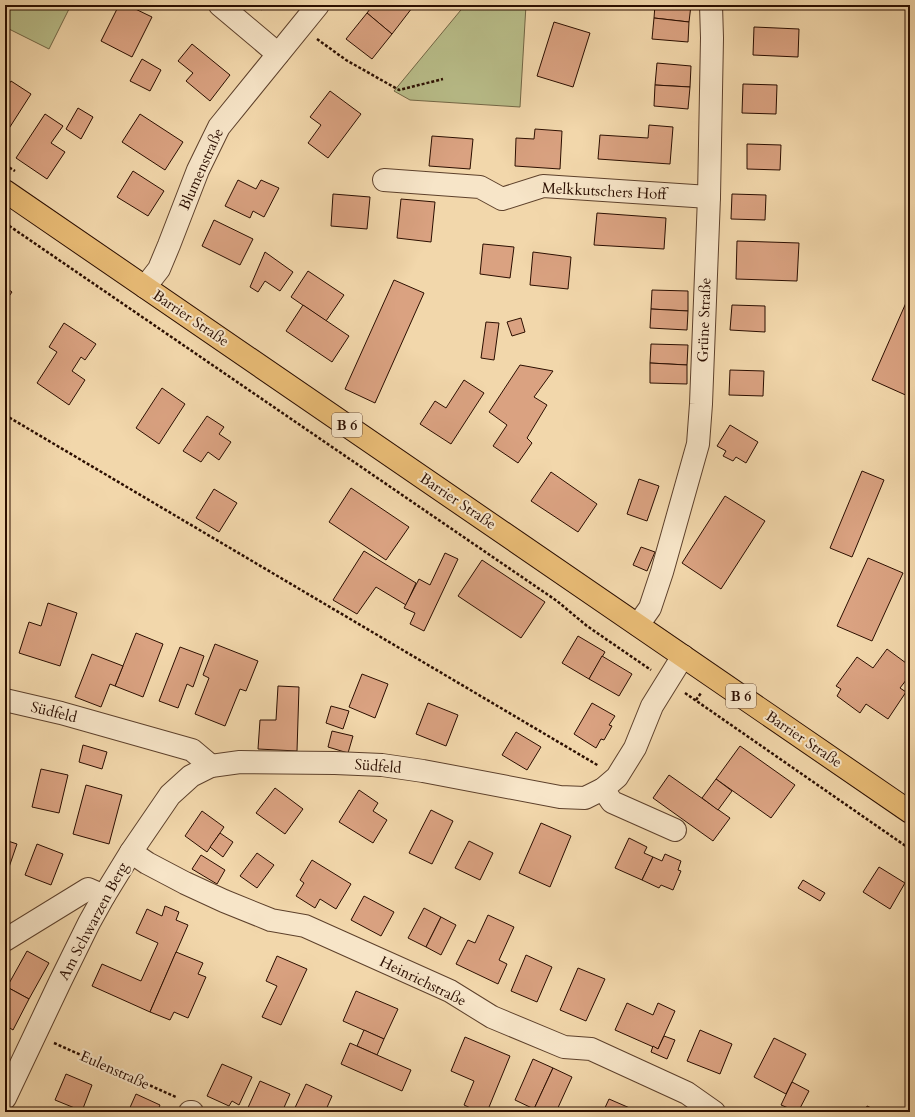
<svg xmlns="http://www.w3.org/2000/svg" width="915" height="1117" font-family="Cardo,serif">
<rect width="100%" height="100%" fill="#f2d7ab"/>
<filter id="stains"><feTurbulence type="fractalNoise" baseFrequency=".005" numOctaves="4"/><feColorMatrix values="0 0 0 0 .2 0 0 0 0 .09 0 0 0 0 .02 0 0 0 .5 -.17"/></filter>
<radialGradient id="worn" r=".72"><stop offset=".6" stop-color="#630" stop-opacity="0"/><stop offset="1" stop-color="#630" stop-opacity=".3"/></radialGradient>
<g fill="#b9be8a" stroke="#726645">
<polygon points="5,5 71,5 49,49 5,27"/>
<polygon points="465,5 526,5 520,107 410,100 394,91"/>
</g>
<g fill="#daa281" stroke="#2b0e00">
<polygon points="119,5 127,5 152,17 132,57 101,41"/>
<polygon points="255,5 266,5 262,10"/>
<polygon points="373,5 408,5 412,8 392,34 367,13"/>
<polygon points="655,5 691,5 689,22 654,18"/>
<polygon points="367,13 392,34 372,59 346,39"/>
<polygon points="654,18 689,22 688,42 652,39"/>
<polygon points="554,22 590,33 573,87 537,76"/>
<polygon points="754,27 799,29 798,57 753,55"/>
<polygon points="192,44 230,75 210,101 186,81 193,73 178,61"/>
<polygon points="142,59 161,70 150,91 130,81"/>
<polygon points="657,63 691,66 690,87 655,85"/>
<polygon points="11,81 31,94 8,130 5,128 5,90"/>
<polygon points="743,84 777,85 776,114 742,113"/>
<polygon points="655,85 690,87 688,109 654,106"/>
<polygon points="330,91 361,114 328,158 308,143 321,125 310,117"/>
<polygon points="78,108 93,117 81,139 66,129"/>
<polygon points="45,114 63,126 51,143 65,152 47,179 16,158"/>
<polygon points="140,114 183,142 165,170 122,142"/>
<polygon points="649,125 673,127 670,164 598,159 600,135 648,138"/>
<polygon points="535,129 562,131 560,169 515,166 516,138 534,139"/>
<polygon points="432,136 473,139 470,169 429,166"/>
<polygon points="747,144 781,145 780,170 747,169"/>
<polygon points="133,171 164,191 148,216 117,197"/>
<polygon points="238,180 256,189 261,180 279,188 264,217 253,211 250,218 225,206"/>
<polygon points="333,194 370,197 367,229 331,226"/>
<polygon points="732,194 766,195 765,220 731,219"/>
<polygon points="401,199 435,202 431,242 397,238"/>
<polygon points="597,213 666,218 664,249 594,245"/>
<polygon points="214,220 253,239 240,265 202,246"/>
<polygon points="737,241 799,243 797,281 736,279"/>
<polygon points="483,244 514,247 510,278 480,274"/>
<polygon points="265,252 293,272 280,291 265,281 258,292 250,287"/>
<polygon points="533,252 571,257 568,289 530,285"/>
<polygon points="308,271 344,295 326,321 291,297"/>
<polygon points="394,280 424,293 375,403 345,389"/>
<polygon points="5,287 12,292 5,302"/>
<polygon points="652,290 688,291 688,311 651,309"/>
<polygon points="909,296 910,297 910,397 872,380"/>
<polygon points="303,305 349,336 332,362 286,331"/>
<polygon points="732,305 765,306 765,332 730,330"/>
<polygon points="651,309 688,311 687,330 650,328"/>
<polygon points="521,318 525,332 512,336 507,322"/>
<polygon points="486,322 499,323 494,360 481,358"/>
<polygon points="64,323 96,344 85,360 81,357 72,371 85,380 69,405 37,383 57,352 49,347"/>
<polygon points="651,344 688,345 687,365 650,363"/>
<polygon points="650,363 687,365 687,384 650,383"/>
<polygon points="520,365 553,371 534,397 547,405 527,438 532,443 518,463 493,446 507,425 489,412"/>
<polygon points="730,370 764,371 763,396 729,395"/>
<polygon points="464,380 484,393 451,444 420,424 435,401 446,408"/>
<polygon points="162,388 185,404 159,444 136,428"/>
<polygon points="207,416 224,427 219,434 231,442 219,460 208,452 201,462 183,451"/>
<polygon points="730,425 758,442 746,463 736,457 733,461 723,456 726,451 717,446"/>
<polygon points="862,471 884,480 852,557 830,548"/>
<polygon points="551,472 597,504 578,532 531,501"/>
<polygon points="639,479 659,486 647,521 627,514"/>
<polygon points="351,488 409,527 386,560 329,522"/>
<polygon points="214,489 237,503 219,532 196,518"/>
<polygon points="725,496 765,521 721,589 682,563"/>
<polygon points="641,547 655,552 647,571 633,565"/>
<polygon points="364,551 416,583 406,605 376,587 357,614 333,600"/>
<polygon points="445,553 458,559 424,631 410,624 415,613 404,608 419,579 430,585"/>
<polygon points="868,558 903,573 872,641 837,626"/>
<polygon points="482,560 545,602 521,638 458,596"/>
<polygon points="48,603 77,613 60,666 19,653 29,622 41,626"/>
<polygon points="136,633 163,644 143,697 115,686"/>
<polygon points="578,636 605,652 589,679 562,663"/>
<polygon points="215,644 258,661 246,691 240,689 225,726 195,714 209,678 203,675"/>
<polygon points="180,647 204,656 193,687 187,684 178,708 159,701"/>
<polygon points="887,649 910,666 910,675 900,688 906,692 888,719 866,704 860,713 837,696 841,689 836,686 857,657 873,668"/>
<polygon points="92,654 123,666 115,686 110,684 101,707 75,697"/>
<polygon points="602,656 632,674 619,696 589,679"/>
<polygon points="362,674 388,684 375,718 349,707"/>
<polygon points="278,686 299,687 297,751 258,749 260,720 276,720"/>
<polygon points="428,703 458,715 446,746 416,734"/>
<polygon points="592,703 615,716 609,725 612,726 604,740 601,739 596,748 574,734"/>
<polygon points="331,706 349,711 343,729 326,723"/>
<polygon points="332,731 353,736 348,753 328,747"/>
<polygon points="516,732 541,747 527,770 502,755"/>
<polygon points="83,745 107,752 102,769 79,762"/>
<polygon points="740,746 795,785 771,818 716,779"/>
<polygon points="41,769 68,775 59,813 32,807"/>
<polygon points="669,775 730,818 713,841 653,798"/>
<polygon points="716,779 732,791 718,810 702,798"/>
<polygon points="86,785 122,795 109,844 73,834"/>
<polygon points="275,788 303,809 285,834 256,813"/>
<polygon points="359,790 378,803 373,811 387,820 373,843 339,822"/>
<polygon points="431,810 453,821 432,864 409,853"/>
<polygon points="202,811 224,827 207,852 185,836"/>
<polygon points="541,823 571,836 550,887 519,873"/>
<polygon points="220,833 233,842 223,857 210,847"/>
<polygon points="629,838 647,847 644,853 653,857 642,880 615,868"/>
<polygon points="5,840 17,844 7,873 5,873"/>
<polygon points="469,841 493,853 480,880 455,868"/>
<polygon points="37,844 63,854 51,885 25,875"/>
<polygon points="257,853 274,865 257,888 240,876"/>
<polygon points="665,854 681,861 678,870 681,871 673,890 661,885 659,888 642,880 653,857 662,861"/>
<polygon points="201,855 225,870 217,884 192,869"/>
<polygon points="312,860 351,884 336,909 320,899 315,908 296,896 304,883 300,880"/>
<polygon points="879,867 905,883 890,909 863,892"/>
<polygon points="803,880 825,893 820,901 798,888"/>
<polygon points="364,896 394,912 381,936 351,920"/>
<polygon points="165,906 179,912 176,920 188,925 150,1012 92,986 102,964 141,981 158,943 136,933 147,909 162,916"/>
<polygon points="424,908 441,917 426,947 408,938"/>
<polygon points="488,915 514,927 499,960 507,964 498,984 456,964 468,940 475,943"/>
<polygon points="441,917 456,925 441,955 426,947"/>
<polygon points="27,951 49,963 29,999 7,987"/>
<polygon points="176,952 203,963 198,974 206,977 188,1018 174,1012 170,1020 150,1012"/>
<polygon points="526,955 552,967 537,1002 511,991"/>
<polygon points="277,956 307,969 281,1025 262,1017 277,986 266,981"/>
<polygon points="578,968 605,979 586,1021 560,1010"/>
<polygon points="5,986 29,999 13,1030 5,1025"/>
<polygon points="356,991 398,1009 384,1039 343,1021"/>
<polygon points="627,1003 653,1015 658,1003 675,1011 658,1049 615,1030"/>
<polygon points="364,1030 384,1039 377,1055 357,1046"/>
<polygon points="700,1030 732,1044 720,1074 687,1061"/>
<polygon points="664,1036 675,1040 667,1059 651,1052 653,1046 658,1049"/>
<polygon points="465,1037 510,1056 487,1112 479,1112 464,1105 474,1081 451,1071"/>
<polygon points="774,1038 806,1054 786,1094 754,1077"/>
<polygon points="350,1043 411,1070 402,1091 341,1064"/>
<polygon points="533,1059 553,1068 534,1109 515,1100"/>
<polygon points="222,1064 252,1077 239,1105 232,1101 229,1106 207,1096"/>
<polygon points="553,1068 572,1077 556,1112 541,1112 534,1109"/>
<polygon points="66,1074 92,1085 82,1111 55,1100"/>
<polygon points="260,1081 290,1094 282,1112 246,1112"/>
<polygon points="792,1082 809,1091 798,1112 781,1105"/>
<polygon points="306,1084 332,1096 325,1112 293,1112"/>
<polygon points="136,1094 160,1105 157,1112 128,1112"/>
<polygon points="609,1099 639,1112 603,1112"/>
<polygon points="867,1106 880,1112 865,1112"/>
<polygon points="353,1108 364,1112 352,1112"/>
</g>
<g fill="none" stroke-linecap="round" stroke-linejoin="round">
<defs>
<g id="minor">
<polyline points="220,5 278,54"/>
<polyline points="384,180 480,187 502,199 543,186 709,197"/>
<polyline points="145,287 159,269 169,245 198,170 219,127 318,5"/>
<polyline points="638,625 650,608 662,572 698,444 701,404 709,197 712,38 711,5"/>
<polyline points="5,700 61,713 192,750 211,766"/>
<polyline points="603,789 612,802 675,830"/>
<polyline points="131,852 147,863 185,883 224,901 271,920 305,926 450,991 492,1017 564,1047 591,1049 687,1093 714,1112"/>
<polyline points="5,940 88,889 104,896"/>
<polyline points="5,1098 60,982 89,923 104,896 131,852 170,795 191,776 211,766 240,762 335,763 382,765 423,771 560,797 585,798 603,789 617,777 635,748 652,706 683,656"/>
<polyline points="190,1112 192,1112"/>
</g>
<polyline id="major" points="5,191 910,812"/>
</defs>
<use href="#minor" stroke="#5d402b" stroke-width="24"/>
<use href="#major" stroke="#2b0e00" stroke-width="24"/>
<g stroke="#2b0e00" stroke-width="2.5" stroke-dasharray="3 2" stroke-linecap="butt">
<polyline points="317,39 346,60 399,90 443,79"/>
<polyline points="5,165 15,171"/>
<polyline points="5,223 557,601 587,626 651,670"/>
<polyline points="5,415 599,766"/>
<polyline points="685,693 910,849"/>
<polyline points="696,700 701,693"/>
<polyline points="54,1043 176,1097"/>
</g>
<use href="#minor" stroke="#f7e5c8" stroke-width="22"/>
<use href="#major" stroke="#e9bc76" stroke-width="22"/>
</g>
<g text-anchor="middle" stroke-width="4" stroke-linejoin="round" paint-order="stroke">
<g fill="#f7e5c8" stroke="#684e3c" stroke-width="1">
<rect x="332" y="413" width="30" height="24" rx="3"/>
<rect x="726" y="684" width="30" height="24" rx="3"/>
</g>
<g font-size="14" font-weight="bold" fill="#2b0e00">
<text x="347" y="430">B 6</text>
<text x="741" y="701">B 6</text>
</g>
<g font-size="15" fill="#2b0e00" stroke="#f7e5c8">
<text transform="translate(201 169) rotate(-66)" y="5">Blumenstraße</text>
<text transform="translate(604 191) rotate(3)" y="5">Melkkutschers Hoff</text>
<text transform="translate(191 318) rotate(34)" y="5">Barrier Straße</text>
<text transform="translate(704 320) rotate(-88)" y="5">Grüne Straße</text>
<text transform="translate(458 501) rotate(34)" y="5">Barrier Straße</text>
<text transform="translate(54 712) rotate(14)" y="5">Südfeld</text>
<text transform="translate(804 739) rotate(34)" y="5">Barrier Straße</text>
<text transform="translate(378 766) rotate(5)" y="5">Südfeld</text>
<text transform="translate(93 921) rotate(-62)" y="5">Am Schwarzen Berg</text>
<text transform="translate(423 981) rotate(26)" y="5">Heinrichstraße</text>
<text transform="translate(115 1070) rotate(24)" y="5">Eulenstraße</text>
</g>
</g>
<rect width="915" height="1117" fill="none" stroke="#f2d7ab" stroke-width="20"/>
<rect x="6" y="6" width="903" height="1105" fill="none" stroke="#2b0e00" stroke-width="2"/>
<rect x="10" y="10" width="895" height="1097" fill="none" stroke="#2b0e00"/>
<rect width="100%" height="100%" filter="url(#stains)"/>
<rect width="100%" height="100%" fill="url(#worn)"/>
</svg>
